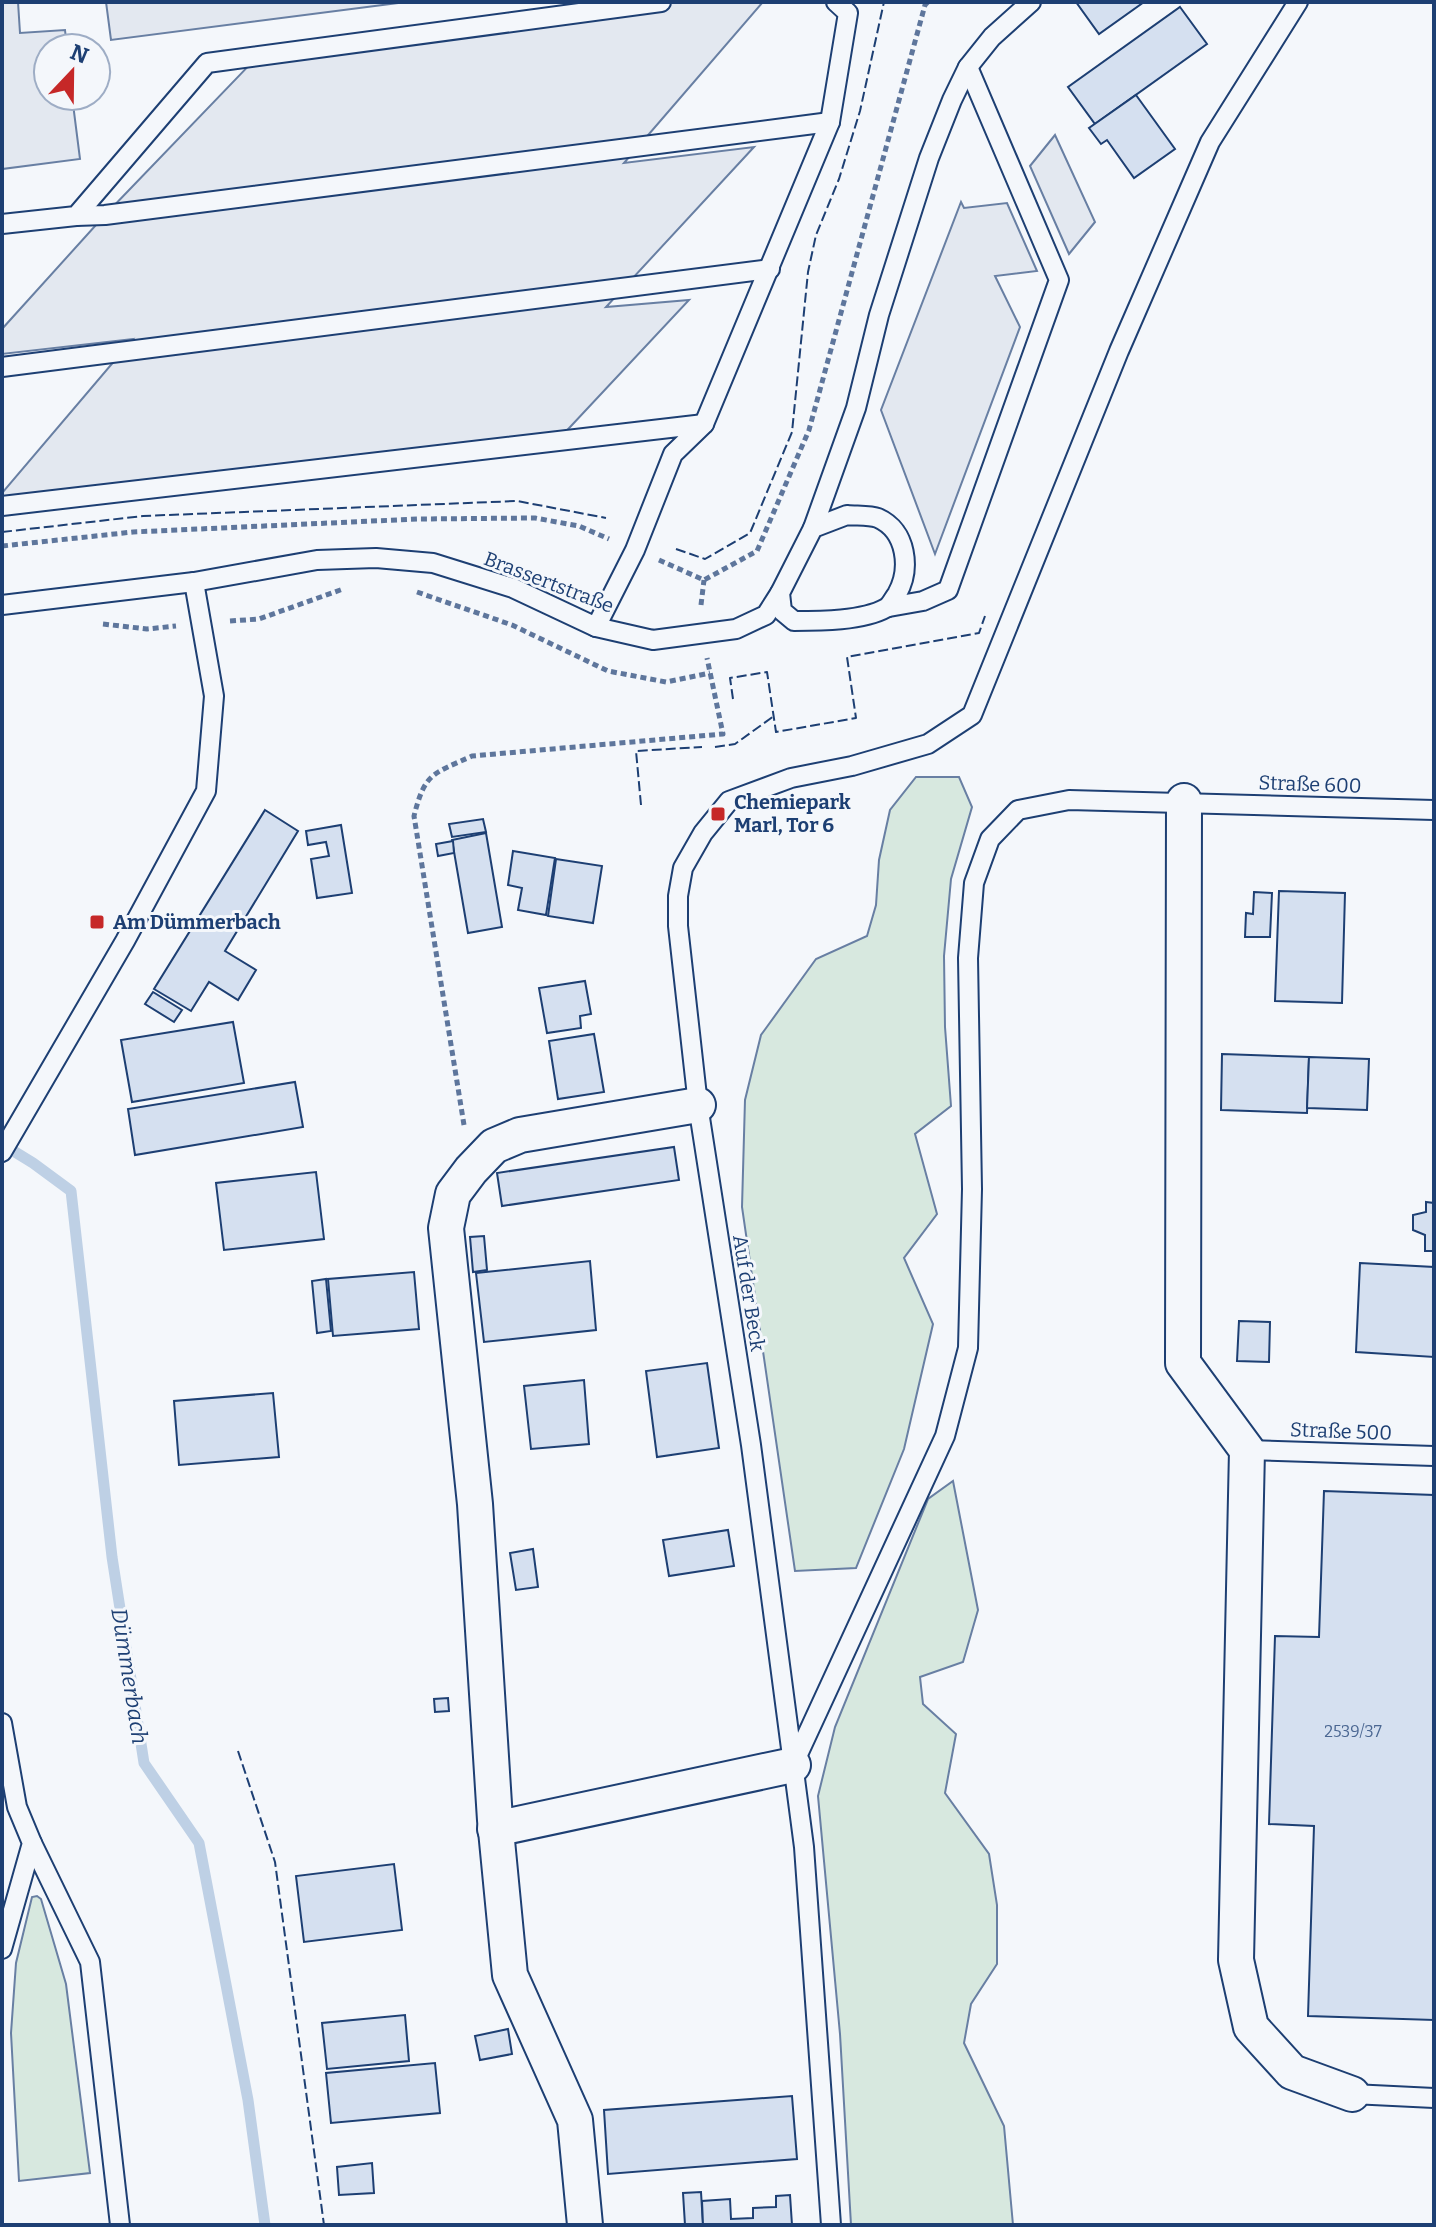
<svg xmlns="http://www.w3.org/2000/svg" width="1436" height="2227" font-family="Bitter,serif">
<rect width="100%" height="100%" fill="#f4f7fb"/>
<g fill="#d7e8df" stroke="#687fa3" stroke-width="2">
<polygon points="916,777 959,777 972,807 951,879 944,956 945,1027 951,1106 915,1134 937,1214 904,1258 933,1324 904,1449 856,1568 795,1571 742,1207 745,1100 761,1035 816,959 867,936 876,905 879,860 890,810"/>
<polygon points="953,1481 978,1610 963,1662 920,1677 923,1704 956,1734 945,1793 989,1854 997,1905 997,1964 971,2004 964,2043 1004,2126 1013,2225 851,2225 840,2034 818,1796 835,1727 928,1499"/>
<polygon points="37,1896 41,1899 66,1984 90,2173 19,2181 11,2033 16,1963 32,1897"/>
</g>
<g fill="#e3e8f0" stroke="#687fa3" stroke-width="2">
<polygon points="18,2 20,33 65,30 67,48 48,48 48,96 72,96 80,159 2,169 2,3"/>
<polygon points="106,2 406,2 111,40"/>
<polygon points="661,2 763,2 624,163 754,147 606,307 689,300 557,441 2,506 2,493 133,339 2,354 2,329 105,215 258,56"/>
<polygon points="1055,135 1095,222 1069,254 1030,166"/>
<polygon points="961,202 964,208 1007,203 1037,271 995,276 1020,327 935,554 881,410"/>
</g>
<g fill="none" stroke-linecap="round" stroke-linejoin="round">
<polyline stroke="#bed0e5" stroke-width="11" points="2,1144 33,1163 71,1191 112,1557 144,1763 199,1843 248,2100 265,2225"/>
</g>
<g fill="#d5e0f0" stroke="#1d3f73" stroke-width="2">
<polygon points="1076,2 1144,2 1099,34"/>
<polygon points="1180,7 1207,44 1095,124 1068,87"/>
<polygon points="1136,95 1175,149 1134,178 1107,140 1101,144 1089,128"/>
<polygon points="265,810 298,831 225,951 256,970 238,1000 209,982 191,1011 154,989"/>
<polygon points="483,819 486,832 452,837 449,824"/>
<polygon points="341,825 352,893 317,898 311,859 329,856 326,842 308,845 306,831"/>
<polygon points="486,833 502,927 468,933 452,840"/>
<polygon points="453,841 454,853 438,856 436,844"/>
<polygon points="513,851 555,858 546,915 518,910 522,888 508,885"/>
<polygon points="556,859 602,866 593,923 548,916"/>
<polygon points="1279,891 1345,893 1342,1003 1275,1001"/>
<polygon points="1254,892 1272,893 1270,937 1245,937 1246,913 1253,914"/>
<polygon points="585,981 591,1014 580,1016 581,1028 547,1033 539,988"/>
<polygon points="153,992 182,1010 174,1022 145,1004"/>
<polygon points="233,1022 244,1083 132,1102 121,1040"/>
<polygon points="594,1034 604,1092 558,1099 549,1041"/>
<polygon points="1222,1054 1309,1057 1307,1113 1221,1110"/>
<polygon points="1309,1057 1369,1059 1367,1110 1307,1108"/>
<polygon points="295,1082 303,1127 135,1155 128,1109"/>
<polygon points="674,1147 679,1180 502,1206 497,1173"/>
<polygon points="316,1172 324,1239 224,1250 216,1183"/>
<polygon points="1426,1202 1434,1203 1434,1251 1425,1251 1425,1235 1413,1230 1413,1215 1426,1212"/>
<polygon points="484,1236 487,1270 473,1272 470,1237"/>
<polygon points="590,1261 596,1330 484,1342 476,1273"/>
<polygon points="1360,1263 1434,1267 1434,1357 1356,1352"/>
<polygon points="414,1272 419,1329 333,1336 328,1279"/>
<polygon points="326,1279 331,1331 317,1333 312,1281"/>
<polygon points="1239,1321 1270,1322 1269,1362 1237,1361"/>
<polygon points="707,1363 719,1448 657,1457 646,1371"/>
<polygon points="584,1380 589,1444 531,1449 524,1386"/>
<polygon points="273,1393 279,1457 179,1465 174,1401"/>
<polygon points="1324,1491 1434,1495 1434,2020 1308,2016 1314,1826 1269,1824 1275,1636 1319,1637"/>
<polygon points="728,1530 734,1566 669,1576 663,1540"/>
<polygon points="533,1549 538,1587 516,1590 510,1553"/>
<polygon points="448,1698 449,1711 435,1712 434,1699"/>
<polygon points="394,1864 402,1930 304,1942 296,1876"/>
<polygon points="405,2015 409,2061 327,2069 322,2023"/>
<polygon points="508,2029 512,2054 480,2060 475,2036"/>
<polygon points="435,2063 440,2113 331,2123 326,2073"/>
<polygon points="792,2096 797,2159 608,2174 604,2110"/>
<polygon points="372,2163 374,2193 339,2195 337,2167"/>
<polygon points="701,2192 703,2225 685,2225 683,2193"/>
<polygon points="790,2195 792,2225 703,2225 702,2201 730,2199 731,2219 753,2218 753,2208 776,2207 776,2196"/>
</g>
<g fill="none" stroke-linecap="round" stroke-linejoin="round">
<defs>
<g id="service">
<polyline points="76,216 105,215 830,122"/>
<polyline points="2,224 76,216 207,63 661,2"/>
<polyline points="2,367 770,269"/>
<polyline points="704,424 830,122 848,13 836,2"/>
<polyline points="2,506 704,424 673,454 635,550 596,627"/>
<path d="M847 515C856 516 870 515 878 518 907 531 911 569 897 594 893 599 891 605 886 608 863 621 820 621 794 621L782 611 780 593 813 528Z"/>
<polyline points="813,528 856,408 879,315 929,158 952,100 968,67 992,37 1031,2"/>
<polyline points="2,605 194,582 317,560 376,558 433,563 513,588 596,627 653,640 736,629 766,615 780,593"/>
<polyline points="889,607 923,601 948,590 1059,280 968,67"/>
<polyline points="2,1152 125,941 206,791 214,696 194,582"/>
<polyline points="1247,1450 1434,1456"/>
<polyline points="2,1723 17,1807 32,1843 2,1949"/>
<polyline points="794,1763 945,1436 968,1348 972,1189 968,958 974,883 990,839 1018,810 1069,800 1434,810"/>
<polyline points="32,1843 90,1962 120,2225"/>
<polyline points="1352,2094 1434,2098"/>
<polyline points="831,2225 804,1847 751,1445 698,1105 678,926 678,896 683,868 703,833 729,801 791,778 852,766 928,744 972,715 1119,351 1210,142 1298,2"/>
</g>
<g id="minor">
<polyline points="1184,801 1183,1363 1247,1450 1236,1960 1251,2027 1292,2072 1352,2094"/>
<polyline points="495,1829 793,1765"/>
<polyline points="585,2225 575,2120 510,1975 495,1820 475,1504 446,1228 453,1194 471,1170 494,1146 520,1135 698,1105"/>
</g>
</defs>
<use href="#service" stroke="#1d3f73" stroke-width="22"/>
<use href="#minor" stroke="#1d3f73" stroke-width="38"/>
<g stroke="#5e769c" stroke-width="5" stroke-dasharray="6 4" stroke-linecap="butt">
<polyline points="2,546 133,532 417,519 535,518 579,526 609,539"/>
<polyline points="659,560 704,580 757,551 809,430 925,5 928,2"/>
<polyline points="417,592 512,625 608,671 666,682 710,673"/>
<polyline points="701,605 704,580"/>
<polyline points="230,621 259,619 343,589"/>
<polyline points="103,624 147,629 176,626"/>
<path d="M464 1125 414 816C425 772 433 774 472 756L723 734 707 658"/>
</g>
<use href="#service" stroke="#f4f7fb" stroke-width="18"/>
<use href="#minor" stroke="#f4f7fb" stroke-width="34"/>
<g stroke="#1d3f73" stroke-width="2" stroke-dasharray="10 4" stroke-linecap="butt">
<polyline points="2,532 143,516 517,501 606,518"/>
<polyline points="676,549 705,559 750,533 792,432 808,272 816,235 839,179 860,111 884,2"/>
<polyline points="733,699 730,678 767,672 776,732 856,718 847,657 979,633 985,616"/>
<polyline points="715,747 735,744 774,716"/>
<polyline points="641,805 636,751 702,747"/>
<polyline points="238,1751 275,1862 324,2225"/>
</g>
</g>
<g fill="#c62828" stroke="#f4f7fb" stroke-width="3">
<rect x="710" y="806" width="16" height="16" rx="4"/>
<rect x="89" y="914" width="16" height="16" rx="4"/>
</g>
<g text-anchor="middle" stroke-width="6" stroke-linejoin="round" paint-order="stroke">
<g font-size="16" fill="#4b6792">
<text x="1353" y="1737">2539/37</text>
</g>
<g font-size="20" fill="#1d3f73" stroke="#f4f7fb">
<text transform="translate(549 582) rotate(21)" y="7">Brassertstraße</text>
<text transform="translate(1310 784) rotate(2)" y="7">Straße 600</text>
<text transform="translate(749 1293) rotate(81)" y="7">Auf der Beck</text>
<text transform="translate(1341 1431) rotate(2)" y="7">Straße 500</text>
</g>
<g font-size="20" font-weight="bold" fill="#1d3f73" stroke="#f4f7fb" text-anchor="start">
<text x="734" y="809">Chemiepark<tspan x="734" dy="23">Marl, Tor 6</tspan></text>
<text x="113" y="929">Am Dümmerbach</text>
</g>
<g font-size="22" font-style="italic" fill="#1d3f73" stroke="#f4f7fb">
<text transform="translate(130 1676) rotate(81)" y="8">Dümmerbach</text>
</g>
</g>
<rect width="1436" height="2227" fill="none" stroke="#1d3f73" stroke-width="8"/>
<g transform="translate(72 72) rotate(22)"><circle r="38" fill="#f4f7fb" stroke="#9eadc5" stroke-width="2"/>
<path d="M0-6L14 30L0 20L-14 30Z" fill="#c62828"/>
<text y="-12" font-size="22" font-weight="bold" text-anchor="middle" fill="#1d3f73">N</text>
</g>
</svg>
